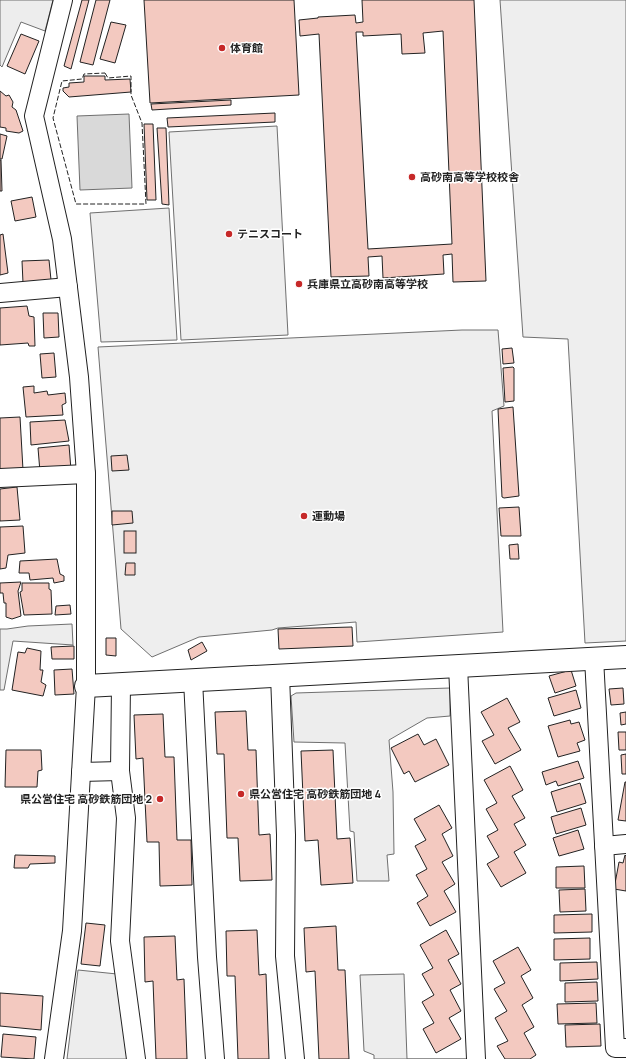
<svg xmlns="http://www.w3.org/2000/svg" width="626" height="1059" font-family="Manrope,'Noto Sans JP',sans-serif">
<rect width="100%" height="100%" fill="#fff"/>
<g fill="#eee" stroke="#6f6f6f">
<polygon points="500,0 626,0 626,641 585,643 568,339 523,337"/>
<polygon points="277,126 288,335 181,340 169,132"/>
<polygon points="169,208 177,340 101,342 90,213"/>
<polygon points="462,330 498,330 504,406 492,411 503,632 357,642 356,622 278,628 272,630 199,637 152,657 121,629 98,347"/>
</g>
<g fill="#ededed" stroke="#6f6f6f">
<polygon points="0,0 53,0 45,31 21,22 2,67 0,65"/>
<polygon points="72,624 73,645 13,641 4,690 0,690 0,629 7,629 28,626"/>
<polygon points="450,688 450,716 427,718 389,740 393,792 394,854 387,855 389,881 357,881 354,832 350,831 345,743 294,742 291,696 296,693"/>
<polygon points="78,970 117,974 127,1059 67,1059"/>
<polygon points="404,974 407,1059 467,1059 374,1059 374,1055 364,1051 360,975"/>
</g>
<polygon fill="#d9d9d9" stroke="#6f6f6f" points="129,114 132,188 80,190 77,116"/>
<g fill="#f3c9c0" stroke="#222" fill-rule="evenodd">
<polygon points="82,0 89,0 71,69 64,66"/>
<polygon points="96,0 110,0 93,65 80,62"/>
<polygon points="144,0 294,0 299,95 150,103"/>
<path d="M362 0H474L486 281 453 282 452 254 443 255 444 274 383 278 382 256 368 257 369 276 331 277 319 34 300 36 299 20 318 18V17L355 15 356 23 363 22ZM443 31 452 244 368 249 356 32H363V36L401 34 402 54 425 53 423 33Z"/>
<polygon points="111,22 126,25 115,63 100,59"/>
<polygon points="21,34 39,41 25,74 7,66"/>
<polygon points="84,76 105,76 105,80 130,79 131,92 69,97 63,91 63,88 69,87 69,83 84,82"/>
<polygon points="0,91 6,96 9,95 13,102 12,107 16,110 23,131 19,133 6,131 6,128 0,127"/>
<polygon points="231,100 231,105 152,110 151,104"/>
<polygon points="275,113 275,122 168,127 167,118"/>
<polygon points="144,124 153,124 156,200 147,200"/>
<polygon points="157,128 166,128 169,205 162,204"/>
<polygon points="0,134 7,136 2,159 0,159"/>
<polygon points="0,160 1,160 2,191 0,191"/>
<polygon points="32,197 36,217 15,221 11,201"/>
<polygon points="3,234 8,273 0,275 0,235"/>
<polygon points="49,260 51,280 23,283 22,261"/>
<polygon points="27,306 29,316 34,317 35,346 29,346 28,343 0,345 0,308"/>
<polygon points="43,313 58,313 59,337 44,338"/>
<polygon points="512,348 514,363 503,364 502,349"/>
<polygon points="54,353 56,377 42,378 40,354"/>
<polygon points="513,367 514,368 514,401 505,402 503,368"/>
<polygon points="34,386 34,393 47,391 48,395 65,393 66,403 62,405 63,415 26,417 23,387"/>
<polygon points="513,407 519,496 504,498 502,497 498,409"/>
<polygon points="20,417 23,470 0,472 0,418"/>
<polygon points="65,420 69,441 31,445 30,422"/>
<polygon points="69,445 71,470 40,472 38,448"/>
<polygon points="127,455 129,470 112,471 111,456"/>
<polygon points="17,487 20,520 0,521 0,489"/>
<polygon points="519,507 521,536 501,536 499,508"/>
<polygon points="112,511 132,511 133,523 112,525"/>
<polygon points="23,526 25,553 8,555 6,568 0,569 0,527"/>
<rect x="124" y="531" width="12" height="22"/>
<polygon points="518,544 519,559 510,559 509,545"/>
<polygon points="57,559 60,574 64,576 64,581 54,583 53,578 30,580 29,573 19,573 20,561"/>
<polygon points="126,563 135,563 135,575 125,575"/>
<polygon points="21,582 18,591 21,616 12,619 6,617 6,603 4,603 3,593 0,593 0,583"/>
<polygon points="22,583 49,583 49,589 51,590 52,614 24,615 20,592 22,591"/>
<polygon points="70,605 71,614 55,615 56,606"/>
<polygon points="352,627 353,646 279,649 278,629"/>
<polygon points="106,638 116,638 116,656 106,655"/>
<polygon points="202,642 207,651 191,660 188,650"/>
<polygon points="74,646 74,659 52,659 51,647"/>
<polygon points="27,648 41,651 40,670 43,670 41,682 46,685 43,696 12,690 18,652 25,653"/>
<polygon points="72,669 74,694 55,695 54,670"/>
<polygon points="571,670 576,686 555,693 549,676"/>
<polygon points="623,688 624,704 611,705 609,689"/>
<polygon points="576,690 581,708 554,716 548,698"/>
<polygon points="507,698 520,722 508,728 521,750 495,764 482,741 494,735 481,712"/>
<polygon points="246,711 248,750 256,750 259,835 270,834 272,880 240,881 238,838 227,838 224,754 217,754 215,712"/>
<polygon points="626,712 626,724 621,725 620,713"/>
<polygon points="163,714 165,757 174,757 177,840 191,840 192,885 160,886 159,842 147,842 143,758 136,759 134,715"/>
<polygon points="570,720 571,724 579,722 585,740 577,743 580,751 558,757 548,726"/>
<polygon points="618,732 626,732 626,750 619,750"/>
<polygon points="418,734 424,745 436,739 449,765 415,782 409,771 404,774 391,748"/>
<polygon points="6,750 41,750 42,770 38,771 37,787 5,787"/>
<polygon points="333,750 337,839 350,838 353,883 321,885 318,840 305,841 301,751"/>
<polygon points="626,754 626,774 622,774 621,755"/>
<polygon points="578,761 584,778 558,786 556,781 546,785 542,772"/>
<polygon points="510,766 523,790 512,796 525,818 514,824 526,845 514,852 526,873 501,887 487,864 499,857 487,836 498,830 486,809 497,803 484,780"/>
<polygon points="625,782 626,782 626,821 618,820"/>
<polygon points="580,783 586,803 557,812 551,792"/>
<polygon points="439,805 452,828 442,834 453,856 442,862 455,884 444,891 456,912 430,926 417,903 428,896 416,875 427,869 415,846 426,840 414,819"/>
<polygon points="581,808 586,825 556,834 551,817"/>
<polygon points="578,830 584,849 559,856 553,838"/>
<polygon points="15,855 55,856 55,863 30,864 28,868 14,868"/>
<polygon points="625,855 626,856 626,891 614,889 619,862 623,863"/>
<polygon points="584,866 585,888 556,888 556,867"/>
<polygon points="585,889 586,911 560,912 559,890"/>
<polygon points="592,914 592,932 554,933 554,915"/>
<polygon points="86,923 105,925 100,966 81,964"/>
<polygon points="336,926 338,970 345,970 349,1059 319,1059 315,971 306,972 304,928"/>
<polygon points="257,930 259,975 266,974 269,1059 238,1059 235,976 227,976 226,931"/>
<polygon points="446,930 459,954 448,960 461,984 450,990 461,1011 449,1018 461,1039 436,1053 423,1029 434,1023 422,1002 434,995 422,974 433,968 420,945"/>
<polygon points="175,936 177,980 184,979 187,1059 156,1059 153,981 145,982 144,937"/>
<polygon points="590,938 590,959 554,960 554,939"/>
<polygon points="518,947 531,970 521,976 533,998 522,1005 534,1027 524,1033 536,1055 530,1059 505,1059 497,1046 508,1041 495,1018 507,1011 494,989 505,983 493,961"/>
<polygon points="597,962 598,979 560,981 560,963"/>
<polygon points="597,982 598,1001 565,1002 565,983"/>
<polygon points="0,993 43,996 41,1030 0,1026"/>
<polygon points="596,1003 597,1023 558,1024 557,1004"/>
<polygon points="600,1024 601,1046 566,1047 565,1025"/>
<polygon points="3,1034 36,1037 34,1059 1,1057"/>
</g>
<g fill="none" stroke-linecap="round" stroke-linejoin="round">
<defs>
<g id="minor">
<polyline points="0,293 68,287"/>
<polyline points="0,478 86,474"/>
<polyline points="594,658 615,1048 626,1048"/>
<polyline points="458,666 476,1059"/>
<polyline points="280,675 286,835 285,956 295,1059"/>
<polyline points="193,680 207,957 215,1059"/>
<polyline points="121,684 120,771 126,818 120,941 136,1059"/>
<polyline points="81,772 120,771"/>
<polyline points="604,846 626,844"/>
<polyline points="54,1059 72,931 86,686 86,474 79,377 62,239 34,116 63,0"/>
</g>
<polyline id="tertiary" points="86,686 626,657"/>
</defs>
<use href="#minor" stroke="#222" stroke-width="20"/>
<use href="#tertiary" stroke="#222" stroke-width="24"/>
<use href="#minor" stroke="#fff" stroke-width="18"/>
<use href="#tertiary" stroke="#fff" stroke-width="22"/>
<polygon stroke="#222" stroke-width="1" stroke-dasharray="5 2" stroke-linecap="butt" points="105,73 108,78 131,76 131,95 142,123 146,204 76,204 53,118 62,81 82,79 84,74"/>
</g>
<g fill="#c62828" stroke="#fff" stroke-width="1.5">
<circle cx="222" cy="48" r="4"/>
<circle cx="412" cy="177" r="4"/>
<circle cx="229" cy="234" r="4"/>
<circle cx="299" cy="284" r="4"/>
<circle cx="304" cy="516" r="4"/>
<circle cx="241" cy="794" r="4"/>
<circle cx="160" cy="799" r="4"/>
</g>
<g text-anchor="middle" stroke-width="3" stroke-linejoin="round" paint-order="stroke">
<g font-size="11" font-weight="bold" fill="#222" stroke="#fff" text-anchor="start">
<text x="230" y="52">体育館</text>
<text x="420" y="181">高砂南高等学校校舎</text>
<text x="237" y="238">テニスコート</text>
<text x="307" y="288">兵庫県立高砂南高等学校</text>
<text x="312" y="520">運動場</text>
<text x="249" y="798">県公営住宅 高砂鉄筋団地 4</text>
<text x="152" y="803" text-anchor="end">県公営住宅 高砂鉄筋団地 2</text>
</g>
</g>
</svg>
